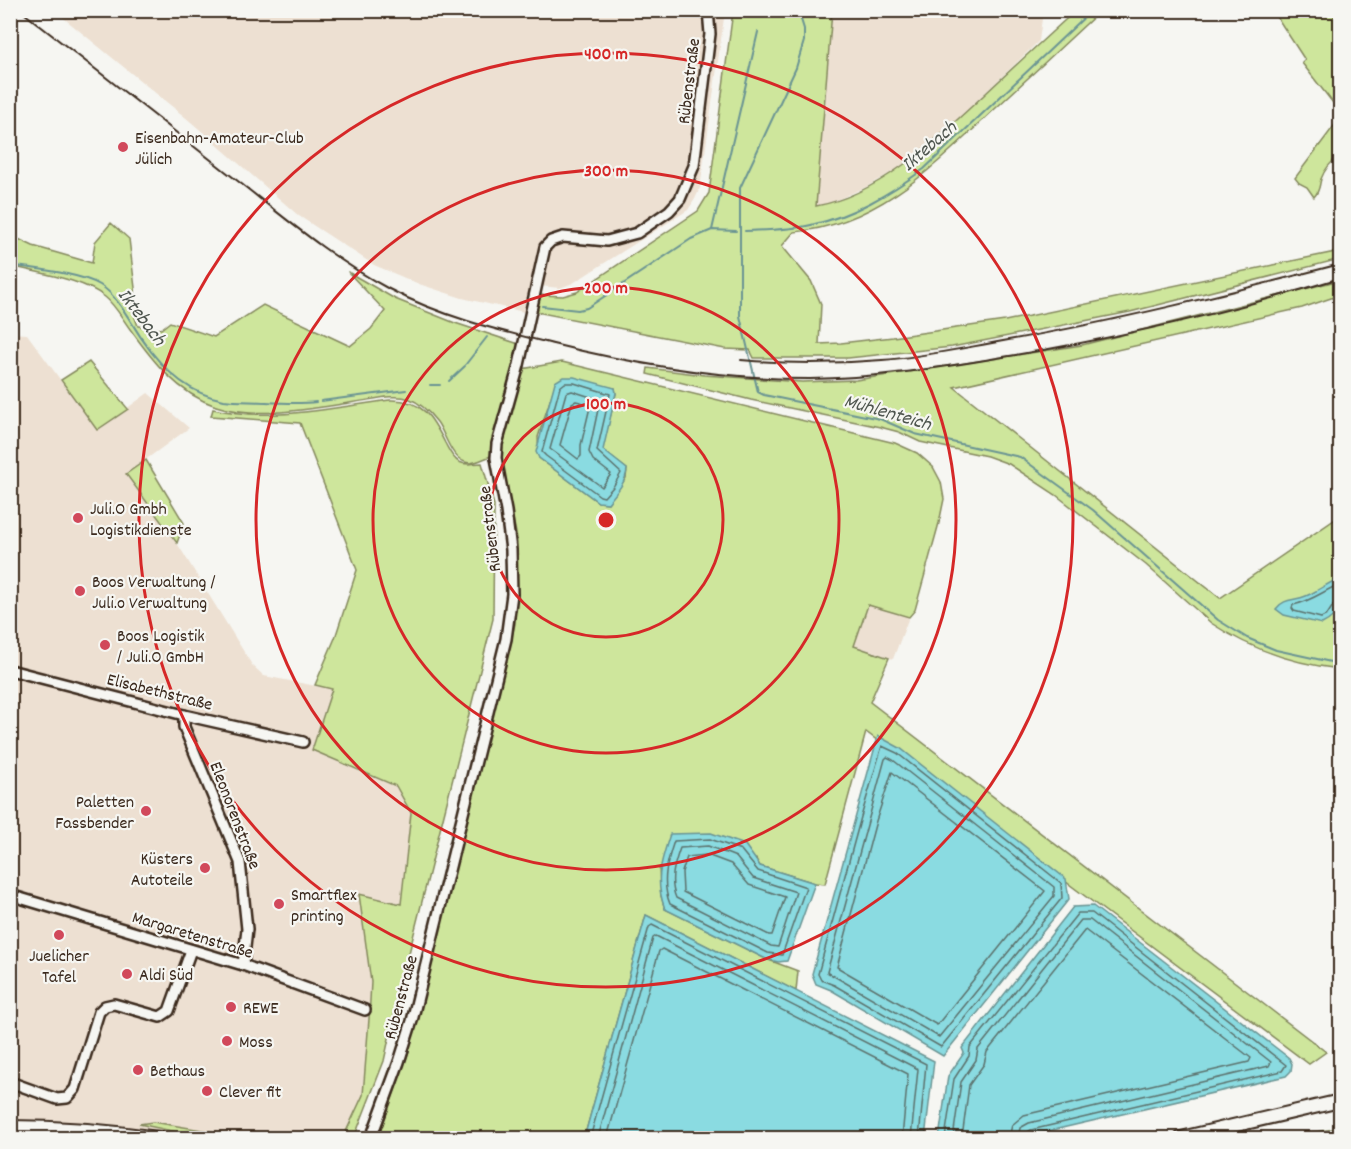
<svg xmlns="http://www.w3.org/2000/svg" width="1351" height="1149" font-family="Dekko,sans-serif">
<rect width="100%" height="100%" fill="#f6f6f2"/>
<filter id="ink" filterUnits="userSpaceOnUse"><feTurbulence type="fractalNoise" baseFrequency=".0167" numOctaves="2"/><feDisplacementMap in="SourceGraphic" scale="12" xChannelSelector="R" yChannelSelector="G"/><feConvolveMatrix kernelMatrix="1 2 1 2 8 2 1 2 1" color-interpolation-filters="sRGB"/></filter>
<g filter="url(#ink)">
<g fill="#ede0d2">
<polygon points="55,11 725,11 700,188 695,199 688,210 573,283 560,288 530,285 524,312 462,298 419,284 374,265 299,216 191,122"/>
<polygon points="832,11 1043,11 1039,41 953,124 896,170 866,187 828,204 815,206"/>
<polygon points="11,333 27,334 97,430 148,393 189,428 126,474 177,543 252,665 264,676 332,689 312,750 396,786 411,813 401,904 359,895 371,982 369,1019 363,1095 345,1138 11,1138"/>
<polygon points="868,605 909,617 893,659 854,646"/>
</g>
<g fill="#cee69c" stroke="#84885d" stroke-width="1.5" fill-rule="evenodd">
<path d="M733 11H832L816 206C880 195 939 137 985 94 1015 66 1045 38 1075 11H1100C1066 43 1031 75 997 107 938 162 880 225 794 232L782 246 811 281 821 304 819 344 841 343 893 337 1005 321 1340 251V259L1130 312 952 347 848 358H754L750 350 725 349 536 312 541 295 563 296 577 292 698 211 709 193Z"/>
<polygon points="1273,11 1330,11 1340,23 1340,112 1302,63 1305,60"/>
<path d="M1340 118V155C1332 161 1325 168 1321 179 1319 186 1320 191 1314 197L1307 187 1299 183 1295 178Z"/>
<path d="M111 223 129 239 135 288 131 306 138 326 161 329 170 322 214 337 263 305 350 346 371 329 385 311 348 272 395 299 455 323 519 344 496 427 491 456C485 458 476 463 470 463 451 462 446 434 437 422 430 413 421 403 410 399 394 393 372 400 356 402 313 408 258 420 216 406 177 393 153 361 130 329 122 318 115 305 105 297 83 279 38 273 11 266L10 235 33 246 92 263 95 242Z"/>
<path d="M1340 280V295L1302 308 954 387 1220 598 1340 516V669C1294 664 1250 649 1211 623L1146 565 1056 495 1009 464 987 456 920 442 899 432 880 427 751 400 647 374 648 368 704 375 802 382 856 380 1082 345Z"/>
<polygon points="89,362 128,409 97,430 61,380"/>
<path d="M562 362 895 443 917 453 933 467 941 482 944 499 939 523 915 610 909 617 868 605 854 646 889 658 870 702 1326 1052 1309 1064 866 732 825 884 815 883 760 866 756 859 659 869 661 896 665 909 766 959 798 971 796 991 646 915 584 1138H378L409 1051 515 624 517 538 499 449 522 369ZM556 382 615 388 616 394 602 450 627 469 626 478 608 503 598 502 539 458 538 437Z"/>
<path d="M390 400C422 399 432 417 445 443 449 450 452 458 459 462 467 466 473 463 482 463L494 505 493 619 399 993 384 1061 354 1138H343L363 1095 369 1019 371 982 359 894 401 904 411 813 396 786 312 750 332 689 315 685 335 638 357 570 300 423 211 416 213 409C272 422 331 408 390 400Z"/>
<polygon points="146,460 184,523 177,543 126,474"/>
<polygon points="153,1122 251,1138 205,1138 139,1124"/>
<polygon points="1340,1128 1340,1138 1280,1138"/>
</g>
<g fill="#8adbe1" stroke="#6a9493" stroke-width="1.5">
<path d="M563 377H574L615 388 616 393 603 450 627 469C626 483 616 493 608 503L598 502 539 458 536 452 555 382Z"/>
<path d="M1340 578C1341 599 1343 614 1322 624L1284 615 1276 609C1284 598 1294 601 1306 596 1318 591 1328 583 1340 578Z"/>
<polygon points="878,736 900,748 1066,879 1069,899 943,1056 831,990 816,984 812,974"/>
<path d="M711 833 745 845 760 866 815 883 787 961 778 962 766 959 665 909C654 880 661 862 670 834Z"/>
<polygon points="1093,906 1289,1058 1292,1064 1291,1071 1286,1076 1019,1138 939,1138 948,1076 964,1053 962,1048 1073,907"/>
<polygon points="646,915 934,1061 925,1138 584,1138"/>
</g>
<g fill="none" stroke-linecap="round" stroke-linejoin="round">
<g stroke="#5b716c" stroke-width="1.5">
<polygon points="565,383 574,383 610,394 597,451 621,473 613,487 604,497 600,496 546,456 542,452 560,387"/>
<polygon points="572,391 600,400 589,452 593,460 611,474 602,487 550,449 566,393"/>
<polygon points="576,401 588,404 590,407 581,445 581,456 578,459 560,445 572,403"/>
<path d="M1340 584C1323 591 1312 601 1293 605L1292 608 1294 611 1321 618 1327 615 1334 604 1340 602"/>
<polygon points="882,746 897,753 1061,883 1062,898 941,1047 834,985 821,980 818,974 861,817"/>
<polygon points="887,757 893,760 1054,887 1054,896 939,1037 827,972 885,759"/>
<polygon points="892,772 1045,891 937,1025 837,967 876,821"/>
<path d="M710 839 741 850 758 871 806 887 782 955 768 953 670 904C661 882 667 862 674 841Z"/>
<path d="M708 846 736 857 753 878 796 892 778 947 771 946 676 898C669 881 674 865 680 848Z"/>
<polygon points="707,855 731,864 749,885 785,897 772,935 769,935 683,892 682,872 687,857"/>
<polyline points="590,1138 649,927 652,925 926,1064 919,1138"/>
<polyline points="598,1138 653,938 656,936 918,1069 911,1138"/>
<polyline points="607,1138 659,951 662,949 908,1074 902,1138"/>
<polyline points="945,1138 954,1079 969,1056 970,1047 1078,913 1092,913 1286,1065 1282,1071 1031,1130 1026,1133 1025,1138"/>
<polyline points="953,1138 961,1082 976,1060 978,1049 1081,920 1090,920 1271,1062 1269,1066 1029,1123 1020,1128 1018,1138"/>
<polyline points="962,1138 969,1085 984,1064 987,1052 1085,930 1251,1058 1249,1062 1024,1115 1012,1125 1009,1138"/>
</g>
<g stroke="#6a9493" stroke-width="2">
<polyline points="798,10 804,29 804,41 796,68 740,188 740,316 758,392 764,395 880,419 915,434 1020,457 1093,510 1218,620 1247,638 1276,650 1340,664"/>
<polyline points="712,230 758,32"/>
<path d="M745 231C767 230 790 230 811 225 853 216 889 194 924 169L1092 10"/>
<path d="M10 265C34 269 80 273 100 285 117 295 131 323 142 339 162 369 188 394 224 400 238 402 252 401 266 402 282 403 299 404 316 402"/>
<polyline points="542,306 578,310 587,308 691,239 712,230 736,231"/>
<polyline points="466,364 487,337"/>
<polyline points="449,381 465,366"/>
<polyline points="430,385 440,385"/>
<polyline points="321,401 406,390"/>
</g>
<defs>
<g id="minor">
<polyline points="10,670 184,715 303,742"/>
<polyline points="184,715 184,727 240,862 247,929 243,965"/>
<polyline points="10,895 243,965 365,1010"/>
<polyline points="10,1082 57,1099 67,1098 75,1089 99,1012 105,1006 114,1004 160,1017 169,1011 191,950"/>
<polyline points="371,1138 399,1062 412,1021 506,639 512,594 511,550 506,511 496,458 497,444 519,365 545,247 551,241 563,237 607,241 637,233 669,211 680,199 694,166 710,34 708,10"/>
</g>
<g id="major">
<polyline points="1340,10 1340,11"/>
<path d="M10 1127C60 1127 109 1131 158 1138"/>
<polyline points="1181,1138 1340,1101"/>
</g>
</defs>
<use href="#minor" stroke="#3b2a1e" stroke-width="14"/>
<use href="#major" stroke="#3b2a1e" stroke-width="16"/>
<use href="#minor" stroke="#f6f6f2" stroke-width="9"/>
<use href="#major" stroke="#f6f6f2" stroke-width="12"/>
<g stroke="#3b2a1e" stroke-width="2">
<path d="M20 10C89 64 157 117 225 171 278 212 329 257 389 289 440 316 497 330 553 344 637 365 722 379 810 379 875 378 939 368 1003 357 1117 338 1230 312 1340 278"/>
<path d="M741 360C788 364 835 364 882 360 923 357 963 348 1003 341 1117 321 1229 293 1340 264"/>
</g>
</g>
</g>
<g fill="none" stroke="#d62828" stroke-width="3">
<circle cx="606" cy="520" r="117"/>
<circle cx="606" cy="520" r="233"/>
<circle cx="606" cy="520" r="350"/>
<circle cx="606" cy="520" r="467"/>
</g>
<g fill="#d1495b" stroke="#f6f6f2" stroke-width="2">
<circle cx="123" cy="147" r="6"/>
<circle cx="78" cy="518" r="6"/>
<circle cx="80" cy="591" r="6"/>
<circle cx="105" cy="645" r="6"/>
<circle cx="146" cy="811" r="6"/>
<circle cx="205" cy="868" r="6"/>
<circle cx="279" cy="904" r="6"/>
<circle cx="59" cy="935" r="6"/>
<circle cx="127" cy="974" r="6"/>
<circle cx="231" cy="1007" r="6"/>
<circle cx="227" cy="1041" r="6"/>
<circle cx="138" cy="1070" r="6"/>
<circle cx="207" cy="1091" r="6"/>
</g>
<g text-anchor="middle" stroke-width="4.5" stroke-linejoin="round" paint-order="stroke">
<g font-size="18" fill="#3b2a1e" stroke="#f6f6f2">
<text transform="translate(688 81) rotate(-83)" y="6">Rübenstraße</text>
<text transform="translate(489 529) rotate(-97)" y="6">Rübenstraße</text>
<text transform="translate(160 691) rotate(14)" y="6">Elisabethstraße</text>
<text transform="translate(236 815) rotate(69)" y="6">Eleonorenstraße</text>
<text transform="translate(193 934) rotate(17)" y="6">Margaretenstraße</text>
<text transform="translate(400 997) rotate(-75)" y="6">Rübenstraße</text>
</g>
<g font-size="18" fill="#3b2a1e" stroke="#f6f6f2" text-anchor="start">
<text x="135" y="143">Eisenbahn-Amateur-Club<tspan x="135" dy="21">Jülich</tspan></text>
<text x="90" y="514">Juli.O Gmbh<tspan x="90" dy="21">Logistikdienste</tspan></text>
<text x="92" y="587">Boos Verwaltung /<tspan x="92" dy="21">Juli.o Verwaltung</tspan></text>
<text x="117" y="641">Boos Logistik<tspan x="117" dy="21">/ Juli.O GmbH</tspan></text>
<text x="134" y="807" text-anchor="end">Paletten<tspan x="134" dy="21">Fassbender</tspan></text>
<text x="193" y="864" text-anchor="end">Küsters<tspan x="193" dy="21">Autoteile</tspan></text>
<text x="291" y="900">Smartflex<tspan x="291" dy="21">printing</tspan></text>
<text x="59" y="961" text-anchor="middle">Juelicher<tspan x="59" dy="21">Tafel</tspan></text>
<text x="139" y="980">Aldi Süd</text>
<text x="243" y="1013">REWE</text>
<text x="239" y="1047">Moss</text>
<text x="150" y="1076">Bethaus</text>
<text x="219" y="1097">Clever fit</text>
</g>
<g font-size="20" font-style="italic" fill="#4f564f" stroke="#f6f6f2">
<text transform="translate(928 145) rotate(-41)" y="7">Iktebach</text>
<text transform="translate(143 316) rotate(53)" y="7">Iktebach</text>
<text transform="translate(888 411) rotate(16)" y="7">Mühlenteich</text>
</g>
</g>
<circle cx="606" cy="520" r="9" fill="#d62828" stroke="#f6f6f2" stroke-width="3"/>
<g font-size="18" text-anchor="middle" font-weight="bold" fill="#d62828" stroke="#f6f6f2" stroke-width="4.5" stroke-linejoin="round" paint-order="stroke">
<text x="606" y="59">400 m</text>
<text x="606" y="176">300 m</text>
<text x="606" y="293">200 m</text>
<text x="606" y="409">100 m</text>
</g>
<rect width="1351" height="1149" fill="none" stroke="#f6f6f2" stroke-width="36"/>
<rect x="18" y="18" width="1315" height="1113" fill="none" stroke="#3b2a1e" stroke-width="2" filter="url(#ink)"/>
</svg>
